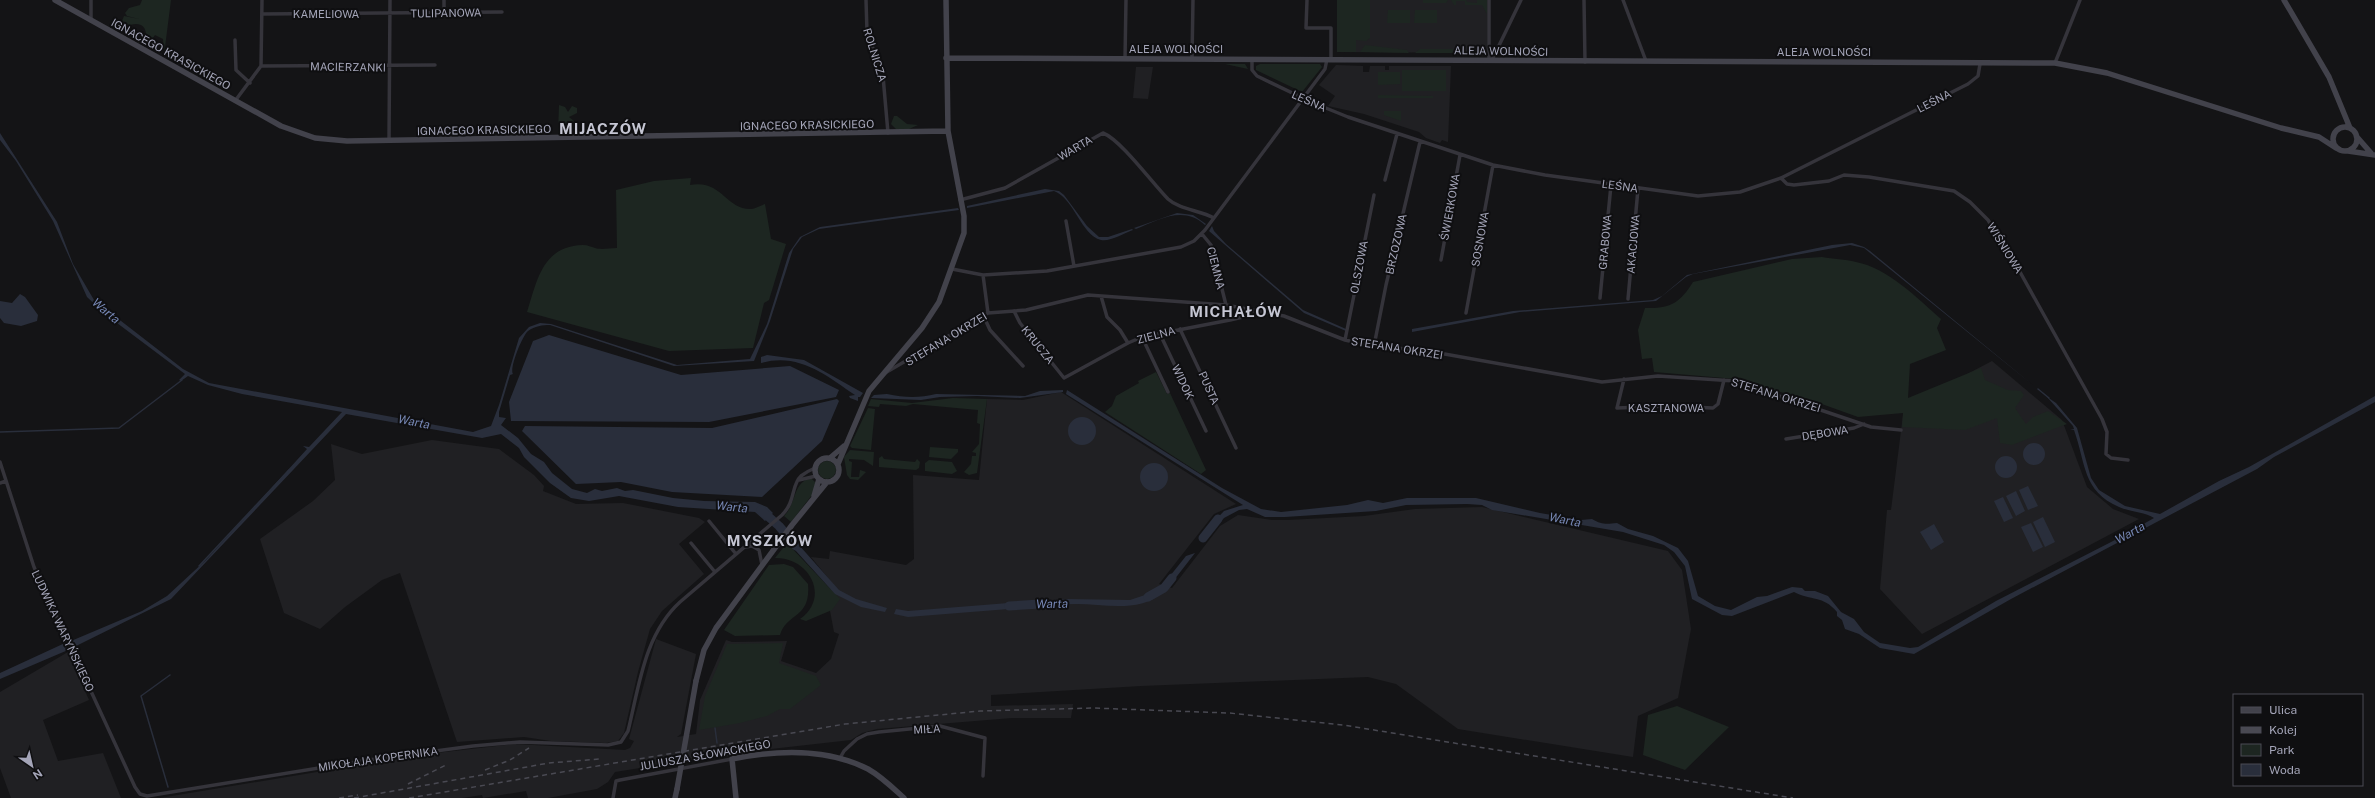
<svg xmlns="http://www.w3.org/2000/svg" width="2375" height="798" viewBox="0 0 2375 798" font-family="'Public Sans',sans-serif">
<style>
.built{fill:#202023}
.green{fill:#1d2621}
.water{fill:#292e3b}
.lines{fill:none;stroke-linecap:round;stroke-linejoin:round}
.stream{stroke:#292e3b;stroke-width:1.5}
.river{stroke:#292e3b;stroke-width:9}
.street{stroke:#35343b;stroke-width:3.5}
.secondary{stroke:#42424b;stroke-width:5.5}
.rail{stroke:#494952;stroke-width:1.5;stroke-dasharray:5 4;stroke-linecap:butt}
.secondary-bridge{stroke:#42424b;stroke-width:5.5}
.labels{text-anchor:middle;stroke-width:4;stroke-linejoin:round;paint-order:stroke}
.street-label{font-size:11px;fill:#a4a5b8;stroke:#0f0f11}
.water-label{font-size:12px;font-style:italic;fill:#7788b6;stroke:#0f0f11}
.district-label{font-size:15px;font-weight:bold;letter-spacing:1px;fill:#c5c6d3;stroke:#0f0f11}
</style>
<rect width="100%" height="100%" fill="#141416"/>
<path class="built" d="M1337,0H1487V53L1337,52Z
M1336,65L1363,66V72H1369L1370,66H1385V70H1389V66H1451L1448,142L1442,140L1440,143L1426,138L1419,132L1364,114L1328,106L1335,96L1319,85Z
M1136,67H1153L1148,99L1133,98Z
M1992,361L2062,420L2087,487L2113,509L2139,519L1922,634L1880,589L1887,510H1891L1904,407Z
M1061,392L1236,504L1214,514L1159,584L1172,588L1220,526L1238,515L1272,520H1288L1364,516L1415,509L1482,507L1668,551L1682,570L1691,629L1678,698L1638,716L1633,757L1458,729L1396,684L1368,677L1141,686L991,695V706L1073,704L1071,718H1012L877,729L862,733L851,740L771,749L717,758L715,756L615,772L608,782L597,789L548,798H528L526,791L483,798L482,795L462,798H160L419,755L515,744L625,750L630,748L634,741L629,739L656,639L696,654L681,734L677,737L696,734L700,700L726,640L732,642L787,641L781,661L816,673L831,659L839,634L834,632L828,600L832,583L811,557L829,559L830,551L906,565L914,559L913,475L979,480L987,399L1023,400Z
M432,440L499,449L534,475L544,486L543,491L576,504L623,503L699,518L705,522L679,544L704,574L662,611L650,629L638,672L624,733L618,741L606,743L551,741L524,737L457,742L400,573L382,580L345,607L320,629L284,613L260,539L313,501L335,480L331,444L362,454Z
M68,652L89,700L43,720L58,761L103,753L121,798H11L0,768V692Z"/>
<path class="green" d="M142,0H171L164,55L163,39L155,35L150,42L158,46L154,48L143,42L137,43L146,35C146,25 139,22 130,25L131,30L128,35L120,26L124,16L139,19L127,16L125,13L129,8L140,5Z
M1337,0H1370V38L1366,41L1356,40V52H1337Z
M1423,0H1448L1446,3H1423Z
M1451,0H1466L1467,2L1477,3V0H1487V14L1482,5H1465V1H1456V5H1454Z
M1388,10H1410V23H1387Z
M1415,10H1437V23H1414Z
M1365,45L1407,50L1409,53L1360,52Z
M1420,49H1453V53H1415Z
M1225,64H1245L1248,69Z
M1260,64H1320L1322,67L1302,92L1256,70V66Z
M1402,70H1446V91H1402Z
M1378,72H1400V84L1378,85Z
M1378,95L1433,96V98H1378Z
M559,105L565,107L568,112L572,106L577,108V113L569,117L574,121V133H558Z
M1401,111V121L1384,115V111Z
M894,116H897L907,124L918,125L909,129H896L891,124Z
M691,178L690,185C721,179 726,209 750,209C754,209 760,206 765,204L771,239L786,244L769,300L764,303L753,348L669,351L527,312C537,281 542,246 583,245C588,245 591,247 595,248C601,250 610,248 617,248L616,190L654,181Z
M1822,257C1833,259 1845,259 1856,262C1888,268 1917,298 1941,319L1937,328L1946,350L1910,364L1908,398L1981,368L1985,380L2008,390L2021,391L2024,395L2015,408L2026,424L2033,417L2048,411L2067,424L2012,445L2000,443L1997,418L1965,430L1902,427L1903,413L1858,417L1819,403L1736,379L1654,372L1652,358L1642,359L1638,330L1645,308C1670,309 1680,303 1693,282L1792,259Z
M1156,372L1167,394L1170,393L1206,470L1201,474L1105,412L1112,406L1116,396L1139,383L1138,381Z
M953,398L987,399L977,473L969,475L964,472L971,464L972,456H976V453L972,452L979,444L980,424L977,423L978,410L913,404L906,406L880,404L879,407L868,406L871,399L912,403Z
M868,408L875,409L871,450L852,448L850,446Z
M930,447L958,449V452L951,459L929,457Z
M850,450L874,452L873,466L864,460L849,459V461L852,462L851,477H859L860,470L866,472L858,480L850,479L847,475L844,457Z
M882,456L884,459L915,462L917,459L920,462L919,468L916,470L879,467V458Z
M929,460L952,462L957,471L952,474L925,471V463Z
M818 470a9 9 0 1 1 18 0a9 9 0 1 1-18 0Z
M811,478L816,483L812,495L791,522L784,516C797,503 792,483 811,478Z
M787,543L840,599L832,610L806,621L800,619C831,597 809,557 775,558Z
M784,564L793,567L808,584C811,619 787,612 780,635L735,636L724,630L769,565Z
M783,643L779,663L816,676L821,685L790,709H780L767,716L740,723L699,730L705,696L727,644Z
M1677,706L1729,727L1685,770L1643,755L1648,715Z"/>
<path class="water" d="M0,133L57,222L73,264L94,300L183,369L209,383L473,432L491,426L499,405L519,338L529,327L540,323L551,324L677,365L750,359L767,324L789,253L800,237L820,227L958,208L959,210L819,229L802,237L793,249L770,321L754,361L674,366L550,325C542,325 535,326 528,331C522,336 509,369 513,374L510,375L499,412V417L506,418L501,425L518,438L531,454L544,462L552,473L572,489L587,493L595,489L602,491L617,488L625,491L633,490L673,498L704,501L755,502L767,507L773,513L765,521L755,512L678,507L619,496L589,501L571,498L550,483L524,457L519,448L501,434L482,438L346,414L171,599L74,647L71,641L142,611L167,596L206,560L307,449L303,446L309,447L342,412L242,394L208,385L188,376L181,381L179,380L185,374L105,314L87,297L53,221L16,161L0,140Z
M1045,189L1059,191L1064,195L1087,226L1099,237H1108L1132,229L1133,230C1124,233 1110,242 1101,240C1081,235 1074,198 1054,191L967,208V206Z
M1177,213L1193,215L1206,224L1205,225C1183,205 1159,220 1136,229L1134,228Z
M1212,226L1214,231L1226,244L1303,310L1346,329V331L1304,313L1209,231Z
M1852,243L1864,247L1870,251L2039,390L1864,248L1850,245L1693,274L1686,277L1656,301L1520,312L1412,332V329L1513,311L1653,300L1662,296L1687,275L1832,245Z
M20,294L25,297L38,315L37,321L21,326L4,323L0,318V301L12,303Z
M549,335L681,375L790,366L839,390L836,397L709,422L511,421L509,402L533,341Z
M767,355L804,360L863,393L860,397H858V401L850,398L849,396L855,395C826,375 798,352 761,363V357Z
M1063,390V392L1020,398L977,396L940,397L921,400L871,398L874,395C878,395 882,394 887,394C905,398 920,398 936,394L1025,396L1040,391Z
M1067,390L1222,488L1261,509L1281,512L1347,505L1368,500L1383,503L1407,498H1476L1540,513L1581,520L1592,519C1602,525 1607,524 1617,523L1628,529L1653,536L1678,548L1688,561L1698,596L1715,606L1731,610L1757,597L1767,596L1792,587L1802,588L1805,591H1815L1828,596L1841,612L1854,619L1864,632L1880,643L1910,648L1918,647L1996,601L2115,540L2113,535L2117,539L2154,518C2146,512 2130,512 2119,507C2082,491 2086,463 2074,430H2070L2074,429L2073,426L2047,397L2040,392L2056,403L2077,428L2091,478L2099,490L2125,506L2160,514L2219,481L2249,467L2375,396V402L2274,457L2257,469L2011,599L1914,654L1880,648L1859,634L1845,629L1842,620L1837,616V612C1823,595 1811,601 1794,592L1732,616L1722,615L1692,599L1685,566L1674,552L1664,545L1623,532L1492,510L1482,505L1467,504L1406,505L1376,511L1285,517H1265L1247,509L1239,510L1224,518L1214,529L1208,528L1224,511L1243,505L1066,394Z
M837,399L839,401L822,441L762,497L672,492L621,482L576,484L522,431L525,426L712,428Z
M1068 431a14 14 0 1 1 28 0a14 14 0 1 1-28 0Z
M2023 454a11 11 0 1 1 22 0a11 11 0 1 1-22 0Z
M1995 467a11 11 0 1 1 22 0a11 11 0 1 1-22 0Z
M1140 477a14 14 0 1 1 28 0a14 14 0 1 1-28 0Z
M2028,486L2038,506L2028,510L2019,490Z
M2016,491L2025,511L2016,516L2006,496Z
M2003,497L2013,518L2004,522L1994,501Z
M2043,517L2055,542L2045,547L2033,522Z
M2031,523L2043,547L2033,552L2021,527Z
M1934,524L1944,542L1931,550L1920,532Z
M790,535L839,590L856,599L887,608L885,612L861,607L835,594L786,540Z
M1195,553L1167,589L1162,586L1186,556Z
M1157,591L1162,593C1139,613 1104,604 1077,604C1061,604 1045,606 1028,607V602L1067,599L1130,600Z
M1021,602V608L908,617L894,614L896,609L908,611Z
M65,643L68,650L0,679V673Z"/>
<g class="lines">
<path class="stream" d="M2038,389L2049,398
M0,432L119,428L182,380
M199,566L289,470
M715,728L717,743
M168,787L141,696L170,675"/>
<path class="river" d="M761,510L779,526L796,546
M1203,538L1218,519
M1148,597L1164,588L1172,578
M1009,606L1040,604"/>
<path class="street" d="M866,0L867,32L883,76L888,133
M1307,0L1306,28H1331V59
M1584,0L1585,62
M1623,0L1646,61
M444,12V0
M262,14L502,12
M91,21V0
M235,40L236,70L250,83
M1125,59L1126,0
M1192,59L1193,0
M1252,59V70L1257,76L1311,102L1348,117L1493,165L1545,175L1698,196L1740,192L1781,178L1968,84L1978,76L1980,64
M1489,60V0
M1492,60L1521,0
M2055,63L2080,0
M261,66L435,65
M235,101L261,66L262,0
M389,141L390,0
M1781,178L1787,184L1794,185L1829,181L1844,175L1869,177L1954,191L1970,202L1988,220L2015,263L2102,419L2107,432L2106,454L2111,458L2128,460
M1385,180L1397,134
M960,200L1005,188L1103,133C1121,140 1153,184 1168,199C1180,210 1200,210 1214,218
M1066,221L1074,266
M1202,234L1211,245L1226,305
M1441,260L1460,155
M952,269L983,275L1047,271L1181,247L1194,241L1205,230L1325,69L1327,59
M983,275L988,313
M1101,296L1107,317L1120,330L1128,343
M1600,298L1611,185
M1628,299L1638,189
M1014,311L1020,323L1064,378L1128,343L1142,337L1230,320L1243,317L1254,310
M1466,313L1493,165
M984,317L990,330L1023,366
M1180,329L1236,448
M1160,334L1206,431
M1142,337L1168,392
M1345,340L1374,195
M1374,346L1386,285L1420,142
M885,373L988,313L1026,310L1088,295L1226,305L1284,316L1345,340L1363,344L1439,353L1602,382L1658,376L1735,381L1871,427L1901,430
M1624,379L1617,408L1666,406L1713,408L1718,404L1724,380
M1786,439L1854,428L1864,424
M0,462L34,567L44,589L135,787L140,794L147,796L368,760L473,746L520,742L608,745L621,742L628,731C639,687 644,635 680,602L782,515C796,501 791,485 801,476C805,473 810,470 815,468
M799,480L816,476
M0,483L6,481
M709,521L736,554
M691,543L715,572
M745,547L752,546L759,550L762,565
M840,758L844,751L857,739L867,734L879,732L940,726L985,738L983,776
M613,798L616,781L620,780L732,759"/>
<path class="secondary" d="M55,0L281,126L315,138L347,141L948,131
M2284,0L2329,77L2350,128
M946,58L2055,63L2107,73L2281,128L2319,137L2336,148
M2333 139a12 12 0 1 1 24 0a12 12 0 1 1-24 0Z
M2357,137L2371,153
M2348,151L2375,155
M815 470a12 12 0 1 1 24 0a12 12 0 1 1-24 0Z
M830,458L844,446
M838,464L869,391L922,328L939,302L964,233V216L948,131L946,0
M814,496L819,479
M696,681L704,650L716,628L792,525L827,482
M675,798L677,789
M736,798L732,759C776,750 827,748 868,769C882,777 893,788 904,798"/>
<path class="rail" d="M485,770L510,760L529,748
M408,784L448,764
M339,798L358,795
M354,798L549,763L599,759
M409,798L845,724L980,711L1093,708L1229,713L1343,725L1793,798"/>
<path class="secondary-bridge" d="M677,789L696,681"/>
</g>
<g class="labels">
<g class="street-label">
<text transform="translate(446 13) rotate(-1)" y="4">TULIPANOWA</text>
<text x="326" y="18">KAMELIOWA</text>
<text x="1176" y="53">ALEJA WOLNOŚCI</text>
<text transform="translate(1501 51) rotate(1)" y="4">ALEJA WOLNOŚCI</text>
<text x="1824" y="56">ALEJA WOLNOŚCI</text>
<text transform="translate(171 54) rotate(29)" y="4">IGNACEGO KRASICKIEGO</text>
<text transform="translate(875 55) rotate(73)" y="4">ROLNICZA</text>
<text transform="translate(348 67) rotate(1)" y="4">MACIERZANKI</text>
<text transform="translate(1309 101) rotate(24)" y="4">LEŚNA</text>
<text transform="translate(1934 101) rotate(-27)" y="4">LEŚNA</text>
<text transform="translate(807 125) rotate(-1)" y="4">IGNACEGO KRASICKIEGO</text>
<text transform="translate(484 130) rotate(-1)" y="4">IGNACEGO KRASICKIEGO</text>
<text transform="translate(1075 148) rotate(-30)" y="4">WARTA</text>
<text transform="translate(1620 186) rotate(8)" y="4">LEŚNA</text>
<text transform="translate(1450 207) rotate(-80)" y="4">ŚWIERKOWA</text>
<text transform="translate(1480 239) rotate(-80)" y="4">SOSNOWA</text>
<text transform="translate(1605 242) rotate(-85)" y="4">GRABOWA</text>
<text transform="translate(1396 244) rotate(-77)" y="4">BRZOZOWA</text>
<text transform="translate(1633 244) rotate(-85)" y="4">AKACJOWA</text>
<text transform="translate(2005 248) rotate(58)" y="4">WIŚNIOWA</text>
<text transform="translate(1359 267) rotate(-79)" y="4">OLSZOWA</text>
<text transform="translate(1216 268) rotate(76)" y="4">CIEMNA</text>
<text transform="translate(1156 335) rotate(-15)" y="4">ZIELNA</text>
<text transform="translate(946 339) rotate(-31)" y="4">STEFANA OKRZEI</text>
<text transform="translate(1038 345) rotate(51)" y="4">KRUCZA</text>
<text transform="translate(1397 348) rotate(9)" y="4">STEFANA OKRZEI</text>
<text transform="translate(1183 382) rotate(65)" y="4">WIDOK</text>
<text transform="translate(1209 388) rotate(66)" y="4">PUSTA</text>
<text transform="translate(1776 395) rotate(17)" y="4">STEFANA OKRZEI</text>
<text x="1666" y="412">KASZTANOWA</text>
<text transform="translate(1825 433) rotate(-9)" y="4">DĘBOWA</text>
<text transform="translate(63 631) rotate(65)" y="4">LUDWIKA WARYŃSKIEGO</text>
<text transform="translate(927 729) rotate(-3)" y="4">MIŁA</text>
<text transform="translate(705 755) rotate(-10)" y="4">JULIUSZA SŁOWACKIEGO</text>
<text transform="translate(378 759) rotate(-8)" y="4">MIKOŁAJA KOPERNIKA</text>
</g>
<g class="water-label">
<text transform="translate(106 311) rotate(40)" y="4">Warta</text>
<text transform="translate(414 422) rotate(11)" y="4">Warta</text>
<text transform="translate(732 507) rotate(6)" y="4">Warta</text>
<text transform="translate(1565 520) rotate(11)" y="4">Warta</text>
<text transform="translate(2130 533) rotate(-29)" y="4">Warta</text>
<text transform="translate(1052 604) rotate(-1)" y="4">Warta</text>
</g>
<g class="district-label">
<text x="603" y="134">MIJACZÓW</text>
<text x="1236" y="317">MICHAŁÓW</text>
<text x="770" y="546">MYSZKÓW</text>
</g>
</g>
<rect x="2233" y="694" width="130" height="92" fill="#0f0f11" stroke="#4b4b54"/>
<rect x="2241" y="707" width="20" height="6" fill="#42424b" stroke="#4b4b54"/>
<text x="2269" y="714" font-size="12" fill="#a4a5b8">Ulica</text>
<rect x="2241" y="727" width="20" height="6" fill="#494952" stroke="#4b4b54"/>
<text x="2269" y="734" font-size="12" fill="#a4a5b8">Kolej</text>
<rect x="2241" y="744" width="20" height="12" fill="#1d2621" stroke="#4b4b54"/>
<text x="2269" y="754" font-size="12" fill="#a4a5b8">Park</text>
<rect x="2241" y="764" width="20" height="12" fill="#292e3b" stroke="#4b4b54"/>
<text x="2269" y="774" font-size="12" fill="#a4a5b8">Woda</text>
<g transform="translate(32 766) rotate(146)" stroke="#0f0f11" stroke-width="3" paint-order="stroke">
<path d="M0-3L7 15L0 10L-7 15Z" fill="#a4a5b8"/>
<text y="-6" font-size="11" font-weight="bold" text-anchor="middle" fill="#a4a5b8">N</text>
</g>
</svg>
